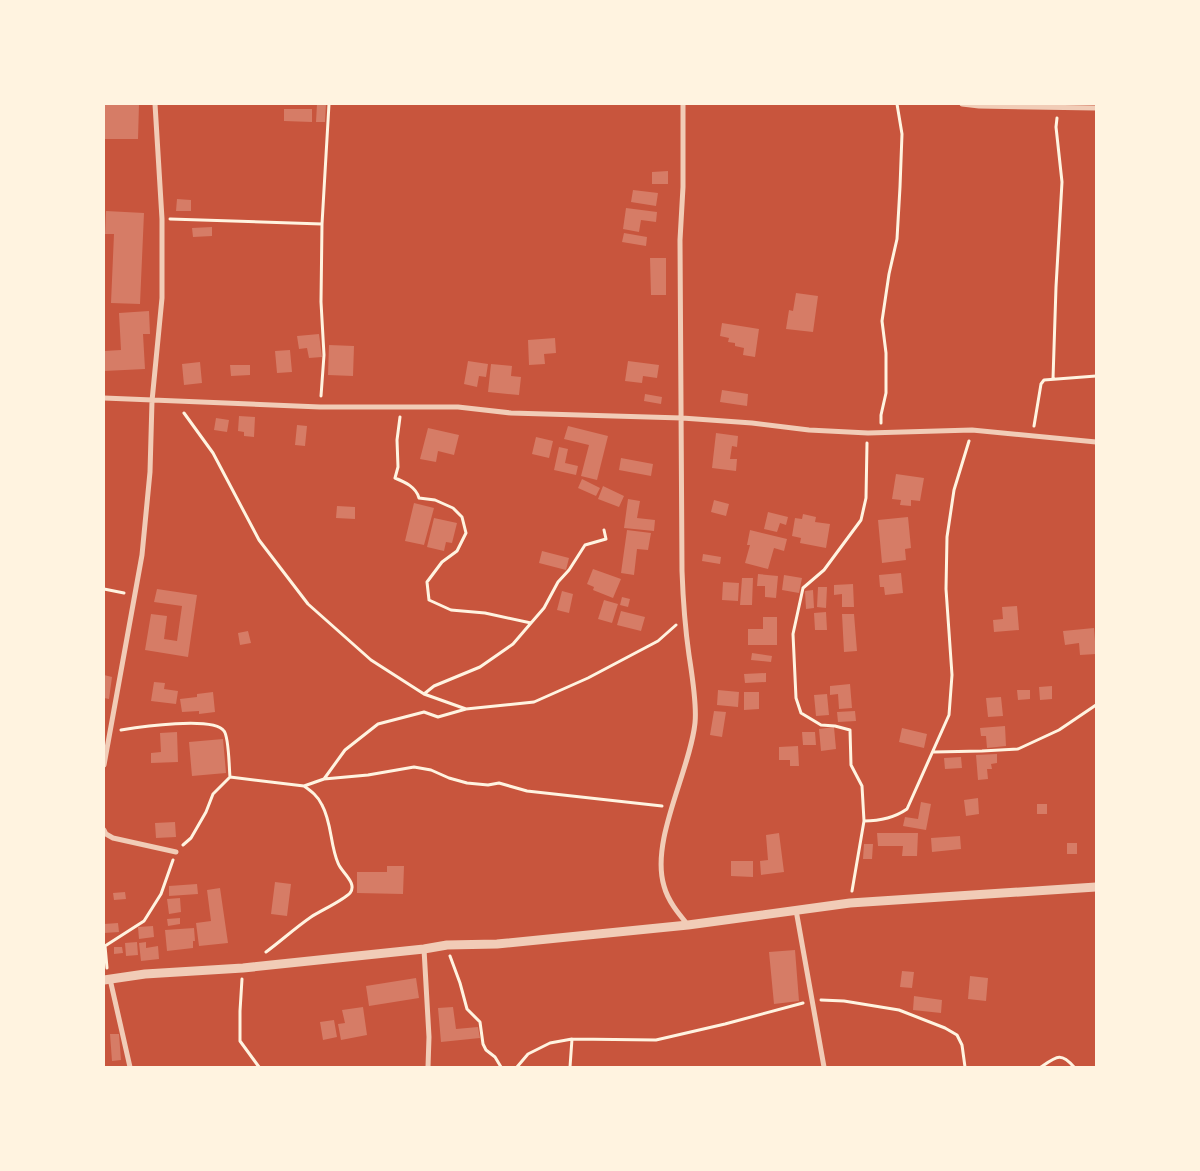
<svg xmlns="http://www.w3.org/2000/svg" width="1200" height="1171" viewBox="0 0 1200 1171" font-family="'Noto Sans',sans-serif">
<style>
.building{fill:#d67c66}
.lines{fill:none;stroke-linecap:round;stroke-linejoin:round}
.path{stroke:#fff3e0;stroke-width:3}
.minor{stroke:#f1ccb7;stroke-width:5}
.tertiary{stroke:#f1ccb7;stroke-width:9}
</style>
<rect width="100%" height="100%" fill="#c8553d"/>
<path class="building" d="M104,104H139L138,139H104Z
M317,104H326L325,122H316Z
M284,109H312V122L284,121Z
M668,171V184H652V172Z
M633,190L658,193L656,206L631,202Z
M177,199L191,200V211H176Z
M626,208L657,212L656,222L641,220L639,232L623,229Z
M106,211L144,213L140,304L111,303L114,234H105Z
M212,227V236L193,237L192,228Z
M624,233L647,237L646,246L622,242Z
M650,258H666V295H651Z
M796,293L818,296L813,332L786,329L789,310L793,311Z
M149,311L150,334H143L145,369L104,371V351L121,350L119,313Z
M722,323L759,329L755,357L743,355L744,348L735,346V343L728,342L729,338L720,336Z
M319,334L322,357L309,358L307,348L299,349L297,336Z
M555,338L556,353L544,354L545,364L529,365L528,340Z
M329,345L354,346L353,376L328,375Z
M290,350L292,372L277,373L275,351Z
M468,361L488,364L486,377L479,376L477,387L464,384Z
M628,361L659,365L657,378L643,376L642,383L625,381Z
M200,362L202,383L184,385L182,364Z
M491,364L512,366L511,376L521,377L519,395L488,392Z
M230,365H250V375L231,376Z
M722,390L748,394L747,406L720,402Z
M645,394L662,397L661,404L644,401Z
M239,416L255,417L254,437L244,436V432L238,431Z
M216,418L229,420L227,432L214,430Z
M297,425L307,426L305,446L295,445Z
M568,426L608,436L597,480L581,476L589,445L564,439Z
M428,428L459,435L454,455L438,451L436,462L420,459Z
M716,433L738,436L737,447L732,446L730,459H737L736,471L712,468Z
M536,437L553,441L549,458L532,454Z
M559,447L568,449L565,463L578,466L576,475L554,470Z
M621,458L653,464L651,476L619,470Z
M896,474L924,478L920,501L911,500V506L900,505L901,500L892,499Z
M582,479L600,488L596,496L578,488Z
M603,486L624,496L619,507L598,499Z
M628,499L640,501L637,518L655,520L654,531L624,528Z
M714,500L729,504L726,516L711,512Z
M414,503L434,508L424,545L405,541Z
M337,506L355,507V519L336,518Z
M768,512L788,517L786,525L780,523L777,532L764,529Z
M803,514L816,517L815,522L830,524L826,548L800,543L801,538L792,536L795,518L802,519Z
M908,517L911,548L905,549L906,560L882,563L878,520Z
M434,518L457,523L452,543L446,542L444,551L427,547Z
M627,530L651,533L648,550L637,549L634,575L621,573Z
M750,530L787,539L784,551L774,548L768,569L745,563L750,545H747Z
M542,551L569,558L566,570L539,563Z
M703,554L721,557L720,564L702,561Z
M593,569L621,579L613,598L593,590L594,587L587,584Z
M901,573L903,593L885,595L884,587H880L879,575Z
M758,574L778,576L776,598L765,597V586H757Z
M784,575L802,578L799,593L782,590Z
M742,578H753L752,605H740Z
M723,582L739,583L738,601L722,600Z
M853,584L854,607H842V594L834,595V585Z
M818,587H827L826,608L817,607Z
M157,589L197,595L188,657L145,650L151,614L167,616L164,639L177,641L182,606L154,602Z
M813,590L814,608L806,609L805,591Z
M562,591L573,594L569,613L557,610Z
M622,597L630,599L628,607L620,605Z
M604,600L618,604L612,623L598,619Z
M1017,606L1019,630L994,632L993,620L1003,619L1002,607Z
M621,611L645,617L641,631L617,625Z
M826,612L827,630H815L814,613Z
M842,614H854L857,651L844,652Z
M763,617H777V645H748V629H763Z
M1094,628L1096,654L1080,655L1079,643L1065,645L1063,631Z
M248,631L251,643L240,645L238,633Z
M752,653L772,656L771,662L751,660Z
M766,673V682L745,683L744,674Z
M104,675L112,677L109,699L104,698Z
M154,682L165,683L164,689L178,691L176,704L151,701Z
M850,684L852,708L839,709L838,694L830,695V686Z
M1052,686V699L1040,700L1039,687Z
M718,690L739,692L738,707L717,705Z
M1017,690H1030V699L1018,700Z
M213,692L215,712L199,714V711L182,712L180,699L197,697V694Z
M744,692H759V709L744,710Z
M827,694L829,715L816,716L814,695Z
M1001,697L1003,716L988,717L986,698Z
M714,711L726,712L722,737L710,735Z
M855,711L856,721L838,722L837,712Z
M1005,726L1006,746L987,748L986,736H981L980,728Z
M834,727L836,749L821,751L819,729Z
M902,728L927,734L924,748L899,742Z
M177,732L178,762L151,763V753L161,752L160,733Z
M802,732H815L816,745H803Z
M223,739L226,773L192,776L189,742Z
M798,746L799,766H790V760H779V747Z
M997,754V763L991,764L992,769H987L988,779L978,780L976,755Z
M961,757L962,768L945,769L944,758Z
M978,798L979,814L966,816L964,800Z
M921,802L931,804L926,830L903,826L905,817L918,819Z
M1037,804H1047V814H1037Z
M175,822L176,837L156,838L155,823Z
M779,833L784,872L761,875L760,861L768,860L766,835Z
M877,833H918L917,856H902L903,846H878Z
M960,836L961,849L932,852L931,838Z
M1067,843H1077V854H1067Z
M864,844H873L872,859H863Z
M731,861H753V877L731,876Z
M387,866H404L403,894L357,893V872H387Z
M275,882L291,884L287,916L271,914Z
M197,884L198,894L169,896V886Z
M220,888L228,943L199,946L196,923L211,921L207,890Z
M125,892L126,899L114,900L113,893Z
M180,898L181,912L169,914L167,899Z
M180,918V924L168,926L167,919Z
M118,923L119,932L104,933V924Z
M153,926L154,937L139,939L138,927Z
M194,928L195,941H193V948L167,951L165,930Z
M137,942L138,955L126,956L125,943Z
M146,942V948L158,946L159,959L141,961L139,943Z
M114,947H122L123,953L114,954Z
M795,950L799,1001L774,1004L769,952Z
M902,971L914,972L912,988L900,987Z
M970,976L988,978L986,1001L968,999Z
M416,978L419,998L369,1006L366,986Z
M914,996L942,1000L941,1013L913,1010Z
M363,1007L367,1035L341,1040L338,1024L345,1023L342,1010Z
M453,1007L456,1029L478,1027L480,1038L441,1042L438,1008Z
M334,1020L337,1037L323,1040L320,1022Z
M110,1034H119L121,1060L112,1061Z"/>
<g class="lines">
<path class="path" d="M170,219L322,224
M1053,379L1056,287L1062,182L1056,127L1057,118
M321,396L324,355L321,302L322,224L329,104
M184,413L213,453L259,540L308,604L371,660L424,694L466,709L534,702L588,678L658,641L676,625
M400,417L397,440L398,467L395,478C405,482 416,487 419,498L435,500L453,508L462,517L466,533L457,551L442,562L427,582L429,600L451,610L485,613L531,623L544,608L558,582L569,570L585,545L606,539L604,530
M881,423V415L886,393V353L882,321L889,274L897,239L900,187L902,134L897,104
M1034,426L1041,384L1044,380L1096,376
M104,589L124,593
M424,694L434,686L480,667L513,644L531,623
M121,730C139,727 214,716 224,731C229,737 229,767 230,777L213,794L206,812L191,838L183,845
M934,752L982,751L1018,749L1059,730L1096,705
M230,777L304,786C311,791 318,796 322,805C332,823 330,845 338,863C341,872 358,883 350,893C344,900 320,911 311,917C295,928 281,941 266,952
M324,779L345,750L378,724L424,712L438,717L466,709
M304,786L324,779L368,775L414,767L431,770L449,778L467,783L488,785L499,783L527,791L662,806
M864,821C881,821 894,818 907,809L949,715L952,675L946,589L947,537L954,490L969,441
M852,891L864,821L862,786L851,765L850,730L835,726L821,725L801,713L796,698L793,634L803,588L824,570L861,520L866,498L867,443
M450,956L460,983L467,1009L480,1022L483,1044L486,1050L495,1057L501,1067
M107,968L105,946L144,921L161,894L173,860
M242,979L240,1011V1041L259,1067
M821,1000L844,1001L899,1010L945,1028L957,1035L962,1045L965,1067
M517,1067L528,1054L550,1043L572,1039L656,1040L725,1024L803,1003
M570,1067L572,1039
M1041,1067C1057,1056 1061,1052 1074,1067"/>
<path class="minor" d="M683,104V187L680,240L682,571C683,599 685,627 689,655C692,675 697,704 695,723C690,771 650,840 664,886C668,901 678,913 688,925
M962,104L979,106L1096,108
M104,398L320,407H458L511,413L682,418L752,423L809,430L868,433L972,430L1096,442
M104,765L142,555L150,472L152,401L162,298V219L155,104
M104,830L106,834L113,838L176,852
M796,910L824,1067
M424,949L429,1037L428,1067
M110,979L130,1067"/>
<path class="tertiary" d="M104,980L145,974L243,968L424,949L447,945L497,944L688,925L850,903L1096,887"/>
</g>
<rect width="1200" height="1171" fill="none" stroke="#fff3e0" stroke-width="210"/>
</svg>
